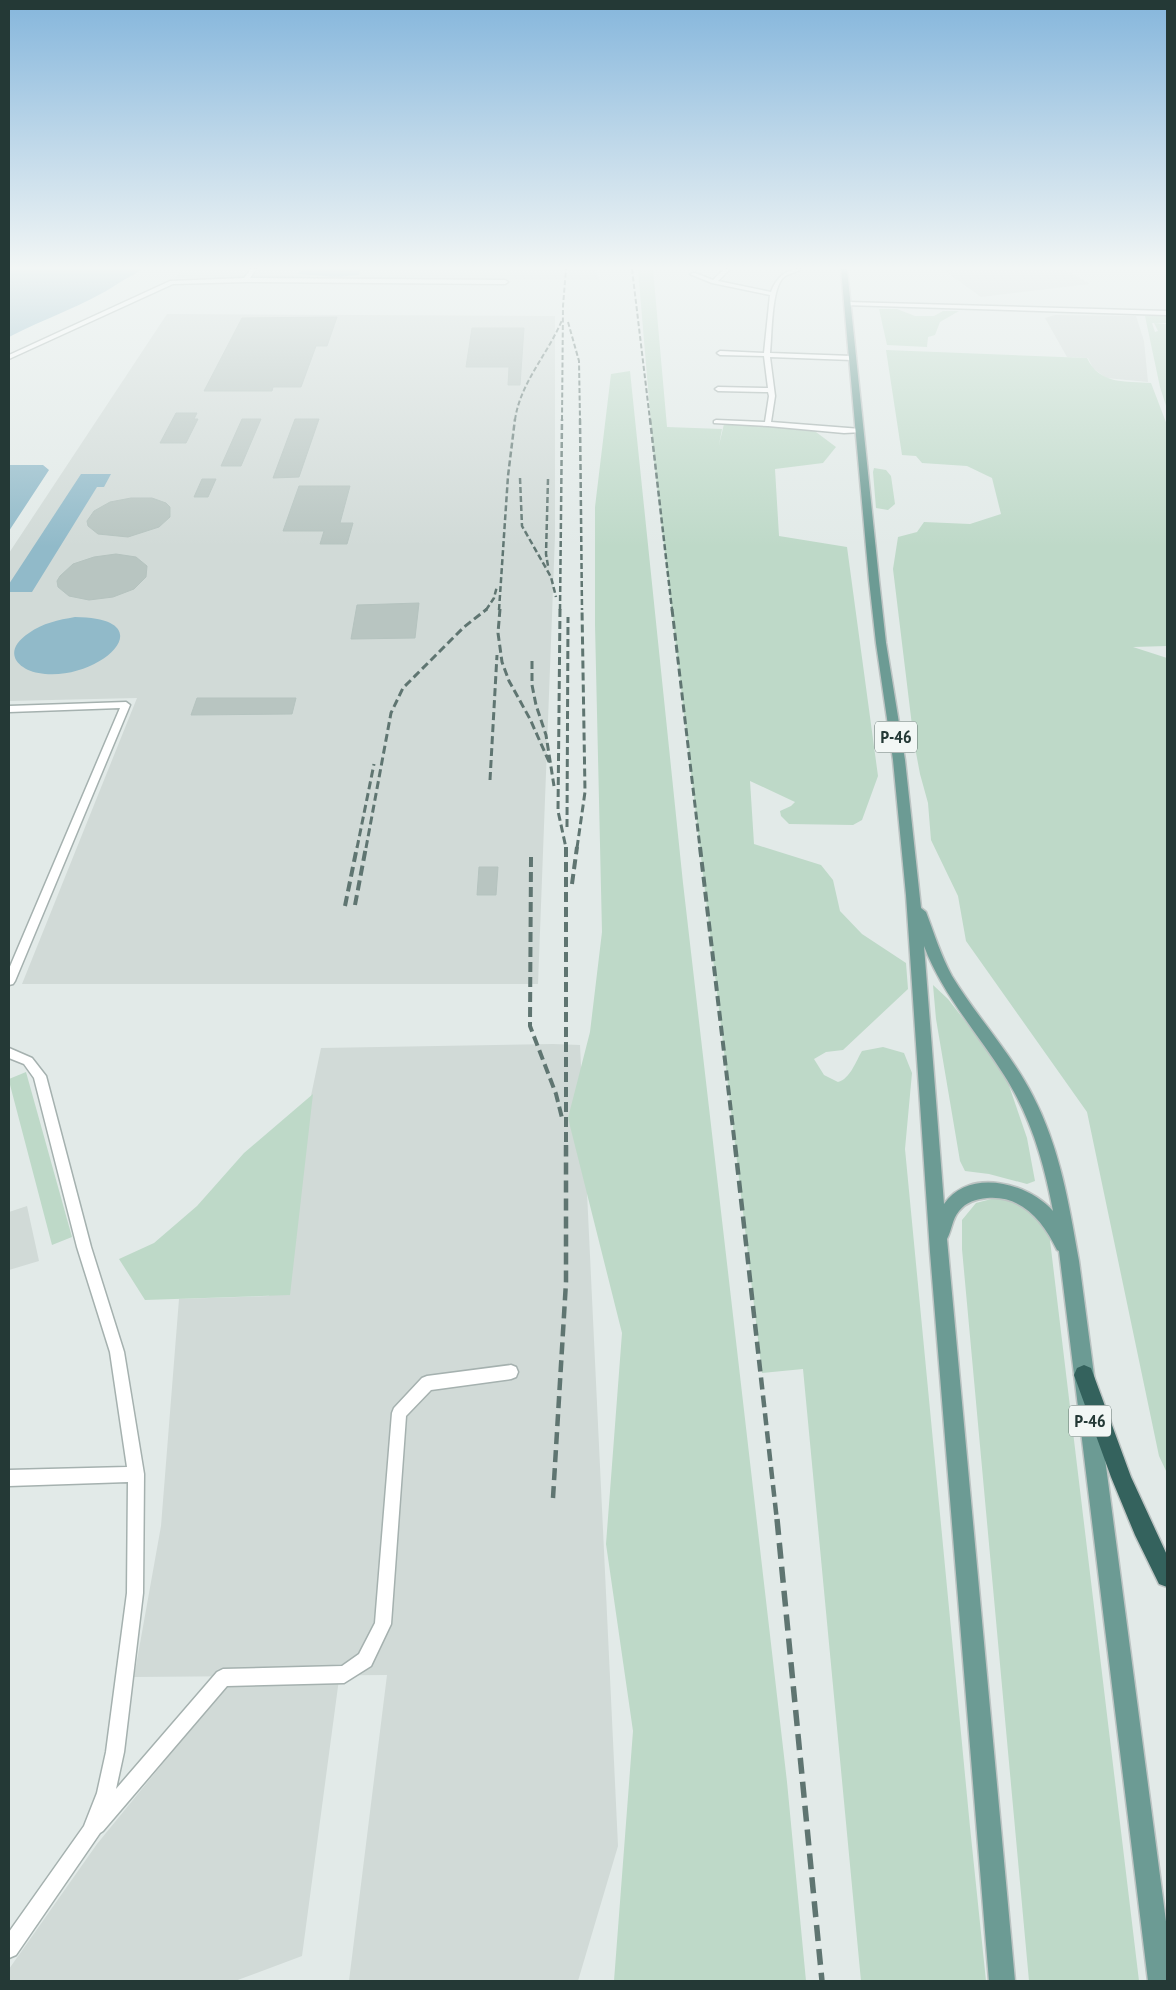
<svg xmlns="http://www.w3.org/2000/svg" width="1176" height="1990" viewBox="0 0 1176 1990" font-family="'PT Sans Narrow',sans-serif">
<style>
.built{fill:#d1dad7}
.green{fill:#bed9c8}
.water{fill:#91bac9}
.building{fill:#b8c5c1;stroke:#b5c3bf}
.lines{fill:none;stroke-linecap:round;stroke-linejoin:round}
.street-casing{stroke:#a5b1af;stroke-width:3}
.primary-casing{stroke:#bdc4c3;stroke-width:3}
.highway-casing{stroke:#bdc4c3;stroke-width:3}
.street{fill:#fff;fill-rule:evenodd}
.primary{fill:#6c9b94;fill-rule:evenodd}
.highway{fill:#34625d;fill-rule:evenodd}
.rail-far5{stroke:#5f7571;stroke-width:2;stroke-dasharray:5 2.5;stroke-linecap:butt}
.rail-far4{stroke:#5f7571;stroke-width:2.5;stroke-dasharray:6 3;stroke-linecap:butt}
.rail-far3{stroke:#5f7571;stroke-width:3;stroke-dasharray:8 4;stroke-linecap:butt}
.rail-far2{stroke:#5f7571;stroke-width:4;stroke-dasharray:10 5;stroke-linecap:butt}
.rail-far1{stroke:#5f7571;stroke-width:4.5;stroke-dasharray:12 6;stroke-linecap:butt}
.rail{stroke:#5f7571;stroke-width:5.5;stroke-dasharray:16 8;stroke-linecap:butt}
.labels{text-anchor:middle;stroke-width:4;stroke-linejoin:round;paint-order:stroke}
.shield{fill:#f2f7f5;stroke:#62726f;stroke-width:1}
.shield-label{font-size:18px;font-weight:bold;fill:#243936}
</style>
<rect width="100%" height="100%" fill="#e2eae8"/>
<path class="built" d="M182,269H596L599,280L175,278Z
M942,269H1064L1090,284L981,297Z
M167,314L555,316V536L538,984H22L137,698L9,701V553Z
M1055,315L1136,316L1144,341L1148,382L1106,378L1093,368L1088,358L1067,357L1045,318Z
M553,1044L580,1045L618,1846L578,1981H349L387,1675L134,1677L161,1526L179,1299L269,1296L321,1048Z
M27,1206L39,1261L9,1270V1212Z
M339,1679L302,1956L235,1981H9V1969L97,1844L229,1682Z"/>
<path class="green" d="M638,269H653L667,427L722,429L719,445L724,424L812,429L836,447L823,463L775,469L779,536L847,547L878,776L862,820L853,825L789,824L781,816L780,811L791,806L795,802L750,781L754,844L821,865L833,880L840,911L862,934L906,963L908,989L843,1050L826,1052L814,1059L824,1075L838,1082C850,1079 856,1061 862,1051L883,1047L904,1053L912,1073L905,1149L970,1827L986,1981H861L803,1369L762,1373L654,460Z
M879,309H897L915,316H934L943,311H959L940,322L935,335L928,337L927,347L887,345Z
M1145,316H1167V323H1152L1155,332L1158,331L1154,323L1167,324V409L1160,387Z
M886,350L1087,358C1100,385 1125,381 1151,383L1167,425V646L1133,647L1167,658V1473L1159,1456L1087,1112L966,941L958,896L931,840L928,803L920,774L914,742L893,569L898,537L917,532L924,522L970,524L1001,514L992,478L967,466L922,463L916,456L902,455Z
M630,371L683,883L787,1782L806,1981H614L633,1731L606,1544L622,1333L568,1118L590,1032L602,932L595,625V507L611,374Z
M874,468L886,470L891,476L895,504L888,510L876,508L873,472Z
M933,985L948,999L1004,1071L1027,1138L1035,1181L1027,1184L989,1174L965,1171L960,1161L936,1019Z
M26,1072L72,1237L52,1245L9,1081V1079Z
M313,1094L290,1295L145,1300L119,1259L154,1243L197,1206L244,1153Z
M999,1197L1030,1207L1049,1232L1139,1981H1029L962,1249V1220L976,1203Z"/>
<path class="water" d="M9,269H142C135,275 126,278 119,283C84,306 45,318 9,337Z
M302,269H363L360,270L359,275L336,277L298,274Z
M9,465H43L49,470L9,531Z
M81,474H111L104,487H97L32,592H9V584Z
M75,617C164,618 104,679 45,674C18,672 0,652 29,633C43,623 58,620 75,617Z"/>
<path class="building" d="M337,317L327,346H316L301,387H273L272,391H204L242,318Z
M472,328H524L520,385H508L509,367H466Z
M176,413H197L194,419H198L186,443H160Z
M242,419H261L241,466H221Z
M295,419H319L299,477L273,478Z
M202,479H216L208,497H194Z
M299,486H350L340,523H353L347,544H320L324,531H283Z
M131,498H152L166,503L170,507V517L159,527L128,537L98,534L88,526L87,521L94,511L110,502Z
M116,554L136,557L147,566L146,577L134,589L113,597L89,600L69,596L58,587L57,581L60,576L73,564L94,557Z
M419,603L415,638L351,639L357,605Z
M197,698H296L292,714L191,715Z
M479,867H498L496,895H477Z"/>
<g class="lines">
<g class="street-casing">
<path id="street" d="M251,269H256L250,278L505,280L508,282L505,284L246,282L173,284L9,359V355L170,281L244,278Z
M724,269L729,270L718,281L771,292C776,278 786,268 802,269C797,272 789,273 784,277C771,287 772,337 770,353L852,356L855,358L852,360L770,357L775,396L771,422L861,429L863,430V432L844,433L768,426L714,423V421L716,420L765,422L769,396L768,392L718,391L715,389L718,387L768,388L764,356L720,355L717,353L720,351L764,353L770,295L712,283L690,274L695,273L713,280Z
M847,302L1167,311V315L845,305Z
M126,702L130,705L15,981L13,984L9,985V969L120,708L9,712V706Z
M9,1048L32,1058L46,1076L91,1247L124,1352L144,1474L143,1593L124,1752L116,1789L217,1672L223,1669L342,1666L359,1654L375,1623L392,1413L394,1408L422,1378L427,1376L511,1365L516,1367L518,1372L516,1377L511,1379L431,1390L406,1416L391,1624L371,1666L344,1683L227,1686L103,1831L100,1833L16,1955L9,1958V1932L84,1826L97,1793L106,1752L127,1593L128,1482L9,1486V1470L127,1467L110,1352L77,1247L34,1078L24,1064L9,1058Z"/>
</g>
<g class="primary-casing">
<path id="primary" d="M841,269H847L879,580L886,643L905,760L921,908L926,912C934,933 941,956 952,976C977,1017 1011,1053 1033,1096C1060,1148 1069,1204 1079,1261L1167,1929V1981H1148L1059,1251L1057,1250C1043,1221 1022,1195 987,1198C976,1199 966,1202 959,1211C952,1219 952,1230 947,1239L1015,1981H989L930,1252L906,895L893,760L876,643L869,580ZM924,946C942,994 977,1032 1004,1075C1031,1117 1044,1163 1053,1211C1029,1183 969,1167 944,1204Z"/>
</g>
<g class="highway-casing">
<path id="highway" d="M1084,1365L1091,1368L1131,1477L1167,1555V1587L1159,1584L1135,1535L1111,1477L1074,1375L1077,1368Z"/>
</g>
<use href="#street" class="street"/>
<use href="#primary" class="primary"/>
<use href="#highway" class="highway"/>
<path class="rail-far5" d="M632,269L650,420
M568,322L579,361L580,420
M515,420C520,383 548,354 562,320
M562,420L563,306L566,269"/>
<path class="rail-far4" d="M580,419L582,610
M650,419L672,610
M520,478L522,526L551,577L556,597
M548,479L546,554L548,566
M486,610L494,598L497,586
M499,610L508,476L515,419
M560,610L562,419"/>
<path class="rail-far3" d="M500,609L498,633L502,662L509,681L530,719L550,764
M560,609L558,811L566,848
M672,609L700,848
M532,661V685L536,705L546,735L554,786
M490,780L497,655
M567,827L568,617
M357,848L374,764
M366,848L391,713L403,688L464,627L487,609
M577,848L585,792L582,609"/>
<path class="rail-far2" d="M566,847V1146
M700,847L735,1146
M531,857L530,1026L556,1094L562,1118
M572,884L577,847
M355,905L366,847
M345,906L357,847"/>
<path class="rail-far1" d="M735,1145L777,1521
M553,1498L566,1282V1145"/>
<path class="rail" d="M777,1519L822,1981"/>
</g>
<linearGradient id="sky" x2="0" y2="1"><stop stop-color="#85b6dc"/><stop offset="0.49" stop-color="#f2f6f5"/><stop offset="1" stop-color="#f2f6f5" stop-opacity="0"/></linearGradient>
<rect width="1176" height="547" fill="url(#sky)"/>
<g class="labels">
<g class="shield">
<rect x="875" y="721.5" width="42" height="31" rx="4"/>
<rect x="1069" y="1405.5" width="42" height="31" rx="4"/>
</g>
<g class="shield-label">
<text x="896" y="743">Р-46</text>
<text x="1090" y="1427">Р-46</text>
</g>
</g>
<rect width="1176" height="1990" fill="none" stroke="#243936" stroke-width="20"/>
</svg>
